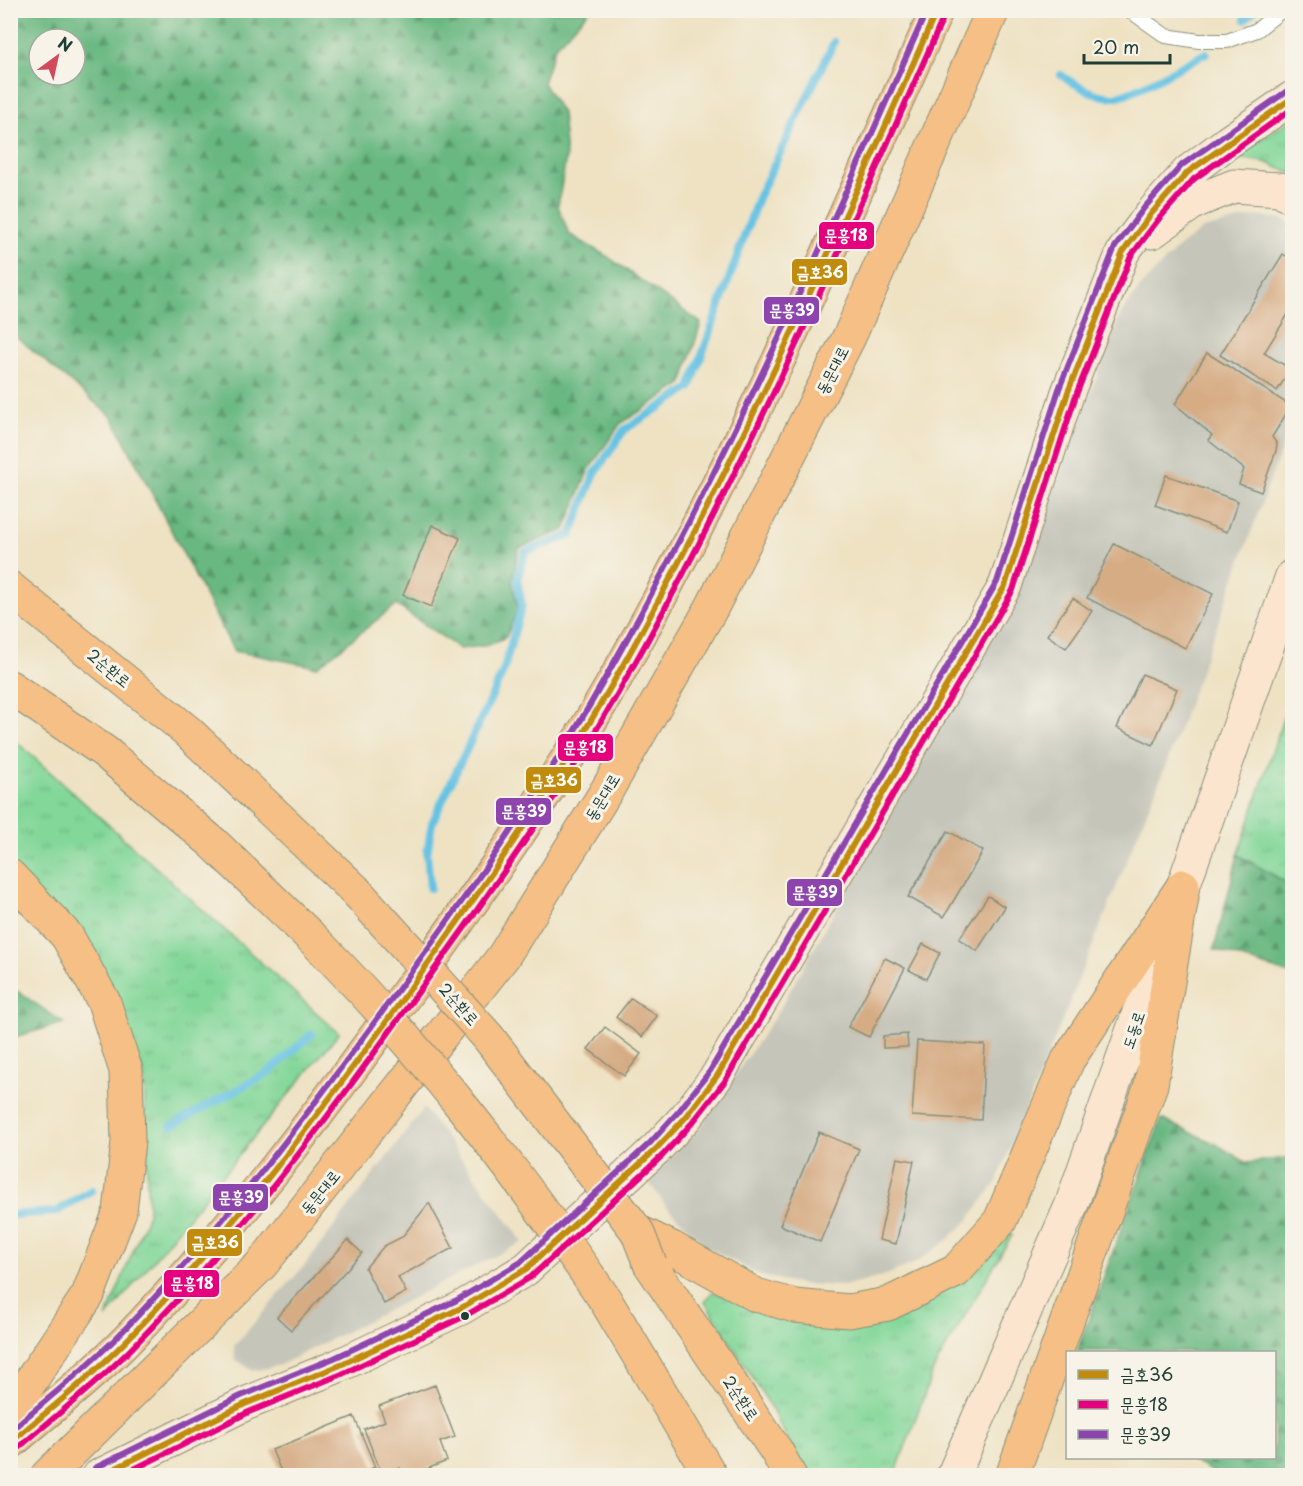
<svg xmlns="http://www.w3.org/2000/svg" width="1303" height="1486" viewBox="0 0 1303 1486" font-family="'Playpen Sans','Poor Story',sans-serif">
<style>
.industrial{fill:#c5c5b9}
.grass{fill:url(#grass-tufts);stroke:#508a66;stroke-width:1.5}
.forest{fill:url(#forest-firs);stroke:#447a5a;stroke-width:1.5;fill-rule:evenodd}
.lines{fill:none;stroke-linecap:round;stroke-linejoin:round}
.stream{stroke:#65c2e3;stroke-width:8}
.building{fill:#d6ac84}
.service-casing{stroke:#86907c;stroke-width:16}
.secondary-casing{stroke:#86907c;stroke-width:35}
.primary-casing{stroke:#86907c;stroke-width:35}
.trunk-casing{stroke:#86907c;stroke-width:35}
.motorway-casing{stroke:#86907c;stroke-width:35}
.service{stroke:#fff;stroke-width:14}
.secondary{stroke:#fbe5cf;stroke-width:33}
.primary{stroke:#f5bf86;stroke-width:33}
.trunk{stroke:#f5bf86;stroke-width:33}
.motorway{stroke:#f5bf86;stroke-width:33}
.trunk-bridge-casing{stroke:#86907c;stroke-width:35;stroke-linecap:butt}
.trunk-bridge{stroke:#f5bf86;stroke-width:33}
.bus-1-casing{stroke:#f7f3e8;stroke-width:10}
.bus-2-casing{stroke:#f7f3e8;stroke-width:10}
.bus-3-casing{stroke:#f7f3e8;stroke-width:10}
.bus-1{stroke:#c18c0d;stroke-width:6}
.bus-2{stroke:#e5007d;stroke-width:6}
.bus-3{stroke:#8e44ad;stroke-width:6}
.bus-dot{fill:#1f3d34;stroke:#f7f3e8;stroke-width:2}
.labels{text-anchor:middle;stroke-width:6;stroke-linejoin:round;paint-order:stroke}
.street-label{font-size:16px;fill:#1f3d34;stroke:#f7f3e8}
.line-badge{stroke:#f7f3e8;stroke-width:2}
.badge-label{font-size:16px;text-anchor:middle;font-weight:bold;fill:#fff}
</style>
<defs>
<pattern id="grass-tufts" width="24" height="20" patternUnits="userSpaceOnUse" patternTransform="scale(1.5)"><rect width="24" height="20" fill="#82d799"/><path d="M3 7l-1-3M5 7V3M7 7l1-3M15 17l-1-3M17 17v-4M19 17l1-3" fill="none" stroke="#70b984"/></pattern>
<pattern id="forest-firs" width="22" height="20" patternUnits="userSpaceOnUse" patternTransform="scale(1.5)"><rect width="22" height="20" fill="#69b881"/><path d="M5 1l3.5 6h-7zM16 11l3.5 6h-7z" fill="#56976a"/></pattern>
</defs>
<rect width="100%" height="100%" fill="#f7f3e8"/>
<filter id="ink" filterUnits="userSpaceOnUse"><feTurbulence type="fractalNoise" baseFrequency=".0167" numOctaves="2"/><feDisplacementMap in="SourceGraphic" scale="12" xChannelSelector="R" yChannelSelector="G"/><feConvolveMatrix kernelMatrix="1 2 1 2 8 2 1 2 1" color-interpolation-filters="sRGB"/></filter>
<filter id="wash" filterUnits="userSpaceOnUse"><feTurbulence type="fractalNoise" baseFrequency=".008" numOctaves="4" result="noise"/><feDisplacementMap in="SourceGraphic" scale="24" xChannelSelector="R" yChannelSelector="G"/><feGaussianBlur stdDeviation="1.35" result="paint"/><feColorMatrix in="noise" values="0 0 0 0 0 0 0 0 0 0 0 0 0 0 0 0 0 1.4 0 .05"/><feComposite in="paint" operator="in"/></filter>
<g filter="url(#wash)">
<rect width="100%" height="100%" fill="#eee2c3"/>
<path class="industrial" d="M1255,216L1282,219L1292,224V420L1169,757L997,1181L967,1222L946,1241L915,1263L886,1275L843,1286L800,1284L762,1276L707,1247L666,1206L647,1180L698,1130L778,1012L1014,593L1121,313L1146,280L1179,247L1203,229Z
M424,1108L523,1242L280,1365L253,1371L235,1359L234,1346L305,1265Z"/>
<path class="grass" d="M1292,119V174L1268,163L1236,157Z
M1292,692V886L1238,855Z
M10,736L339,1033L106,1318L148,1214L144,1073L76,937L11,875Z
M1004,1230L1012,1235L934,1368L895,1475H807L766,1399L705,1302L712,1292L825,1322Z"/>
<path class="forest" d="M10,11H589L555,47L543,83L562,113L566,157L558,206L569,234L608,257L701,323L682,384L620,424L588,471L565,530L519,548L512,581L518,608L506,637L489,645L460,649L396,605L317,667L234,651L112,417L11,332ZM39,39H75V75H39Z
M1238,855L1292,886V975L1214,949Z
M11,987L64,1023L11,1038Z
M1161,1119L1216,1144L1247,1163L1292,1157V1475H1218L1187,1458H1274V1352L1077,1351Z"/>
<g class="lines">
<path class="stream" d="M1245,19L1255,10
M1061,75C1076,85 1093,96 1112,97C1129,97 1187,63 1206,53
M430,888L427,853L432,823L503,672L522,605L517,579L525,552L571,535L594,475L624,430L690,388L758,198L834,42
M171,1126L269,1072L312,1034
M10,1215L56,1212L92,1190"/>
</g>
<g id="blocks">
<path class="building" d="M1283,254L1292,260V308L1264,353L1291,369L1277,391L1220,355Z
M1207,353L1291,406L1272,437L1277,444L1276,451L1261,492L1239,484L1244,469L1208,440L1212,435L1175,404Z
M1166,475L1238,501L1227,532L1155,505Z
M432,525L460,538L431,607L403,595Z
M1114,544L1213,594L1185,648L1087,598Z
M1073,598L1092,611L1066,648L1047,635Z
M1142,674L1177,689L1153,745L1117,728Z
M948,831L983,851L944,917L908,897Z
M988,896L1005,907L977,951L959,939Z
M923,944L940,953L926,979L909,970Z
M885,958L905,968L869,1037L848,1027Z
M631,998L657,1016L642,1037L616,1017Z
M605,1027L641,1054L624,1076L588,1049Z
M907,1034L908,1047L883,1048V1036Z
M917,1041L985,1045L981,1120L912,1116Z
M819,1132L859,1149L820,1242L780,1225Z
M897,1158L914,1161L896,1244L879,1240Z
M429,1203L453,1248L398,1277L406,1292L384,1304L365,1268L384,1246L402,1237Z
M348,1240L362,1253L291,1330L277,1317Z
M435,1385L455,1437L440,1442L447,1461L409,1476H403L400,1468L382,1475L364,1429L385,1421L379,1406Z
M354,1416L375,1467L355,1476H283L272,1450Z"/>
</g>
</g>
<g filter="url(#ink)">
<use href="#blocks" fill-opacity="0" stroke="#86907c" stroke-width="1.5"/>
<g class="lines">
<g class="service-casing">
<path id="service" d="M1129,10L1166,36L1199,41H1227L1257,30L1282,10"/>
</g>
<g class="secondary-casing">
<path id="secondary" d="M1152,232L1194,202L1234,186L1280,189L1292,197
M99,1476L245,1404L338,1366L461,1308L526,1269L656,1149L686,1117L717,1076L1005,586L1068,392L1123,252L1151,214L1188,172L1228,142L1292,98
M953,1476L1071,1206L1292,576"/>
</g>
<g class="primary-casing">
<path id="primary" d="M10,1443C49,1409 91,1377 127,1340C229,1234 318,1116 404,997C477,897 548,795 610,688C734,471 835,239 937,10
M47,1476L262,1264L503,957L607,790L712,607L850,335L993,10"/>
</g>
<g class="trunk-casing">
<path id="trunk" d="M10,588L186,730L354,889
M10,687L105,752L213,843L309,935
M637,1231L672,1248L756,1295L795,1306L849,1311L888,1304L956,1271L1000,1221L1068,1060L1183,886
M650,1264L777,1452L790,1476
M604,1298L711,1476
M1012,1476L1151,1085L1182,897"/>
</g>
<g class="motorway-casing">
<path id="motorway" d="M10,876L67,936L104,1002L126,1071L128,1142L120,1211L88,1295L10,1412"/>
</g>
<use href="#service" class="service"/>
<use href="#secondary" class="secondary"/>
<use href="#primary" class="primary"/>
<use href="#trunk" class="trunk"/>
<use href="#motorway" class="motorway"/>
<g class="trunk-bridge-casing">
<path id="trunk-bridge" d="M354,889L488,1037L637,1231L650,1264
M309,935C421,1047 514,1168 604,1298"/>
</g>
<use href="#trunk-bridge" class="trunk-bridge"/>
<g class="bus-1-casing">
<path id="bus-1" d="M10,1443C50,1409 91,1377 127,1340C221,1243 304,1134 384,1025C463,915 543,805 610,688C735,470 835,239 937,10
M100,1476L245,1404L338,1366L461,1308L526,1269L656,1149L686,1117L717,1076L1005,586L1068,392L1123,252L1151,214L1188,172L1292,98"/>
</g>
<g class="bus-2-casing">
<path id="bus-2" d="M16,1450C55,1416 97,1384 133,1347C228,1249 311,1141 390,1031C470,921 550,811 618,693C743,475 843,243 945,14
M120,1476L249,1412L342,1374L465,1316L531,1277L663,1155L693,1122L725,1081L1013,590L1076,395L1131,256L1158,220L1194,179L1292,109"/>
</g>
<g class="bus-3-casing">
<path id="bus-3" d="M10,1431C47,1399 86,1369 120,1334C213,1239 295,1131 374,1023C455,912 536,801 603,682C726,465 826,237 927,10
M95,1468L241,1396L334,1358L457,1300L521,1262L650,1143L679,1111L710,1071L997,582L1059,389L1115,247L1144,208L1182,165L1287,91"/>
</g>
<use href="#bus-1" class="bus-1"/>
<use href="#bus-2" class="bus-2"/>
<use href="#bus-3" class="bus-3"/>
</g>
</g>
<circle class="bus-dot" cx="465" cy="1316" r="5"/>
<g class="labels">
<g class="street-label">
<text transform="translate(832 370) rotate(-63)" y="6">동문대로</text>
<text transform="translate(109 668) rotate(39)" y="6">2순환로</text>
<text transform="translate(602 797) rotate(-59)" y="6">동문대로</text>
<text transform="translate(459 1004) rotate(48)" y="6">2순환로</text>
<text transform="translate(1133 1030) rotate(-71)" y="6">도동로</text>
<text transform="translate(320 1192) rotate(-51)" y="6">동문대로</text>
<text transform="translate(741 1398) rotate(56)" y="6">2순환로</text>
</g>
</g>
<g class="line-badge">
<rect x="818" y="221" width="57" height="29" rx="6" fill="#e5007d"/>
<rect x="791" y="258" width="57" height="28" rx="6" fill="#c18c0d"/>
<rect x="763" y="296" width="57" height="29" rx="6" fill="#8e44ad"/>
<rect x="557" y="733" width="57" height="29" rx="6" fill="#e5007d"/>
<rect x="525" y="766" width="57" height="28" rx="6" fill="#c18c0d"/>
<rect x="495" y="797" width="57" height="29" rx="6" fill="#8e44ad"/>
<rect x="786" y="878" width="57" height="29" rx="6" fill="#8e44ad"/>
<rect x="212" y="1183" width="57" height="29" rx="6" fill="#8e44ad"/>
<rect x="186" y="1228" width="57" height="29" rx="6" fill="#c18c0d"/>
<rect x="163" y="1269" width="57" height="29" rx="6" fill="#e5007d"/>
</g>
<g class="badge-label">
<text x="846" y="241">문흥18</text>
<text x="820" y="278">금호36</text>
<text x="792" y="316">문흥39</text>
<text x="585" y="753">문흥18</text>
<text x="554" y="786">금호36</text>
<text x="524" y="817">문흥39</text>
<text x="815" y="898">문흥39</text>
<text x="241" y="1203">문흥39</text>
<text x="215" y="1248">금호36</text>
<text x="192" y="1289">문흥18</text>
</g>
<rect width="1303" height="1486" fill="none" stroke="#f7f3e8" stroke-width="36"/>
<rect x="1066" y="1351" width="210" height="108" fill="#f7f3e8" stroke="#a1aaa0" stroke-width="1.5"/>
<rect x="1078" y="1370" width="30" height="9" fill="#c18c0d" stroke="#a1aaa0" stroke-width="1.5"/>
<text x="1120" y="1381" font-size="18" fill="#1f3d34">금호36</text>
<rect x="1078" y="1400" width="30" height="9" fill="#e5007d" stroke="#a1aaa0" stroke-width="1.5"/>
<text x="1120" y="1411" font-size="18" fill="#1f3d34">문흥18</text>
<rect x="1078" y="1430" width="30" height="9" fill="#8e44ad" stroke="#a1aaa0" stroke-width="1.5"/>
<text x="1120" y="1441" font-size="18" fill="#1f3d34">문흥39</text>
<g transform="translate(57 57) rotate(33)"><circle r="28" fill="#f7f3e8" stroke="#a1aaa0" stroke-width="1.5"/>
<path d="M0-4.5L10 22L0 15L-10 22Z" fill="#d1495b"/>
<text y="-9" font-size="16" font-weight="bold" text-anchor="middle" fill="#1f3d34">N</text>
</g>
<path d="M1084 54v9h86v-9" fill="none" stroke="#1f3d34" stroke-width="3"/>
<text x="1093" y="54" font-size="18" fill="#1f3d34" stroke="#f7f3e8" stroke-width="4.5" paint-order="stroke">20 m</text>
</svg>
